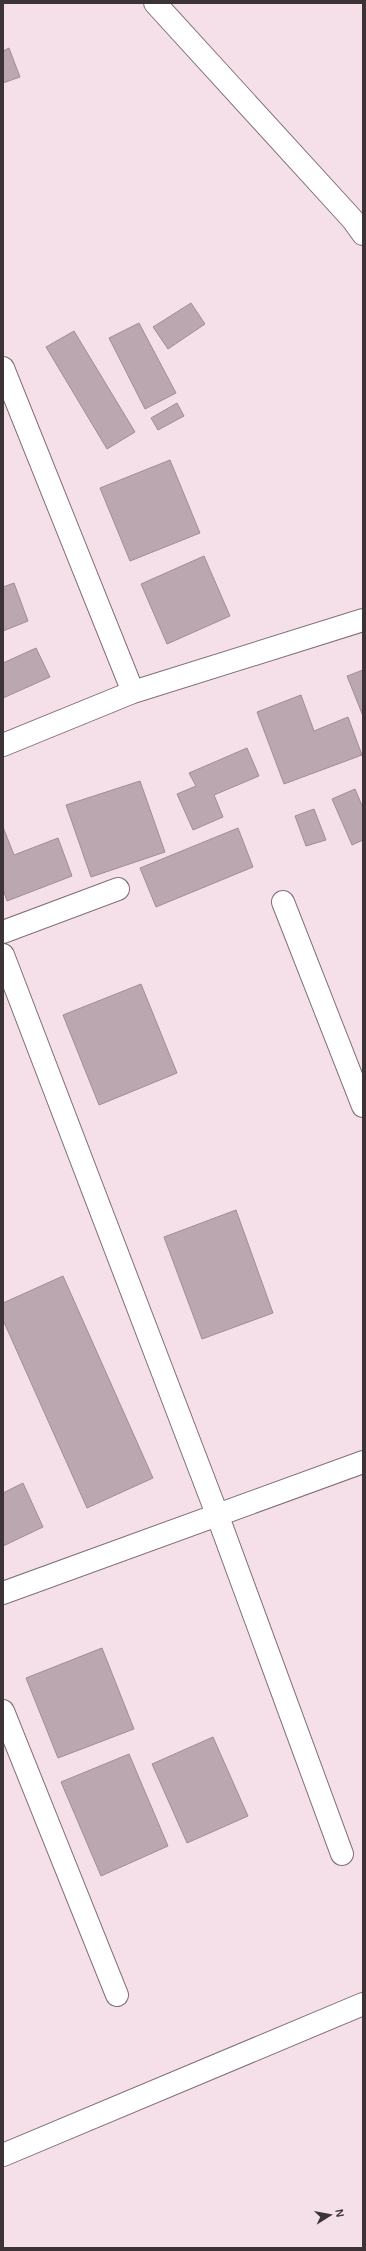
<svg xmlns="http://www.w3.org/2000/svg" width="366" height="2251" viewBox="0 0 366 2251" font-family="Arial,sans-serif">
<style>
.building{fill:#bba7b0;stroke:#a08d96}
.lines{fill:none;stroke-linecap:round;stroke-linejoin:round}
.minor-casing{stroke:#816f78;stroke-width:24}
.minor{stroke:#fff;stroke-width:22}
</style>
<rect width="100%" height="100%" fill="#f5e0ea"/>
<path class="building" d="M9,48L20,77L3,83V51Z
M191,303L205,324L168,349L153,327Z
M139,323L176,393L145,409L109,338Z
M74,331L135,432L107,449L46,347Z
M177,403L184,416L158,430L151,418Z
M170,460L200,533L130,561L100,488Z
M204,556L230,616L167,644L141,584Z
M14,583L28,621L3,631V587Z
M36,648L50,677L3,698V663Z
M363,670V716L347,676Z
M301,695L314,731L348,717L362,755L284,784L257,712Z
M247,748L259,776L214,795L223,817L193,830L177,794L196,786L189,773Z
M140,781L165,852L91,877L66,805Z
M355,789L363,808V840L352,845L332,799Z
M314,809L326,840L306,846L295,816Z
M3,827L14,855L58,838L72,876L7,901L3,889Z
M238,828L253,867L156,907L140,868Z
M141,984L177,1073L99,1105L63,1015Z
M236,1210L273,1313L202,1339L164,1237Z
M63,1276L153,1478L87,1508L3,1320V1303Z
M23,1483L43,1527L3,1546V1493Z
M102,1648L134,1729L58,1758L26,1678Z
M213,1737L248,1816L187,1843L152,1764Z
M129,1754L168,1846L101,1876L61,1782Z"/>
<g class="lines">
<g class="minor-casing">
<path id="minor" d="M155,3L353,220L363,234
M3,368L133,692
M3,745L133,692L363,620
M283,902L363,1106
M3,932L118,889
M3,955L217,1514L342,1854
M3,1593L363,1462
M3,1711L117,1995
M3,2155L363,2004"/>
</g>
<use href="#minor" class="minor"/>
</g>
<rect width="366" height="2251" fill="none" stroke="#3b3336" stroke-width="8"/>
<g transform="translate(330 2215) rotate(79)" stroke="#f5e0ea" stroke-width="3" paint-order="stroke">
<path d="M0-3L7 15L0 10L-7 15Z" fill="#3b3336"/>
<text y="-6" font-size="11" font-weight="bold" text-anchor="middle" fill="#3b3336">N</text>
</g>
</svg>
